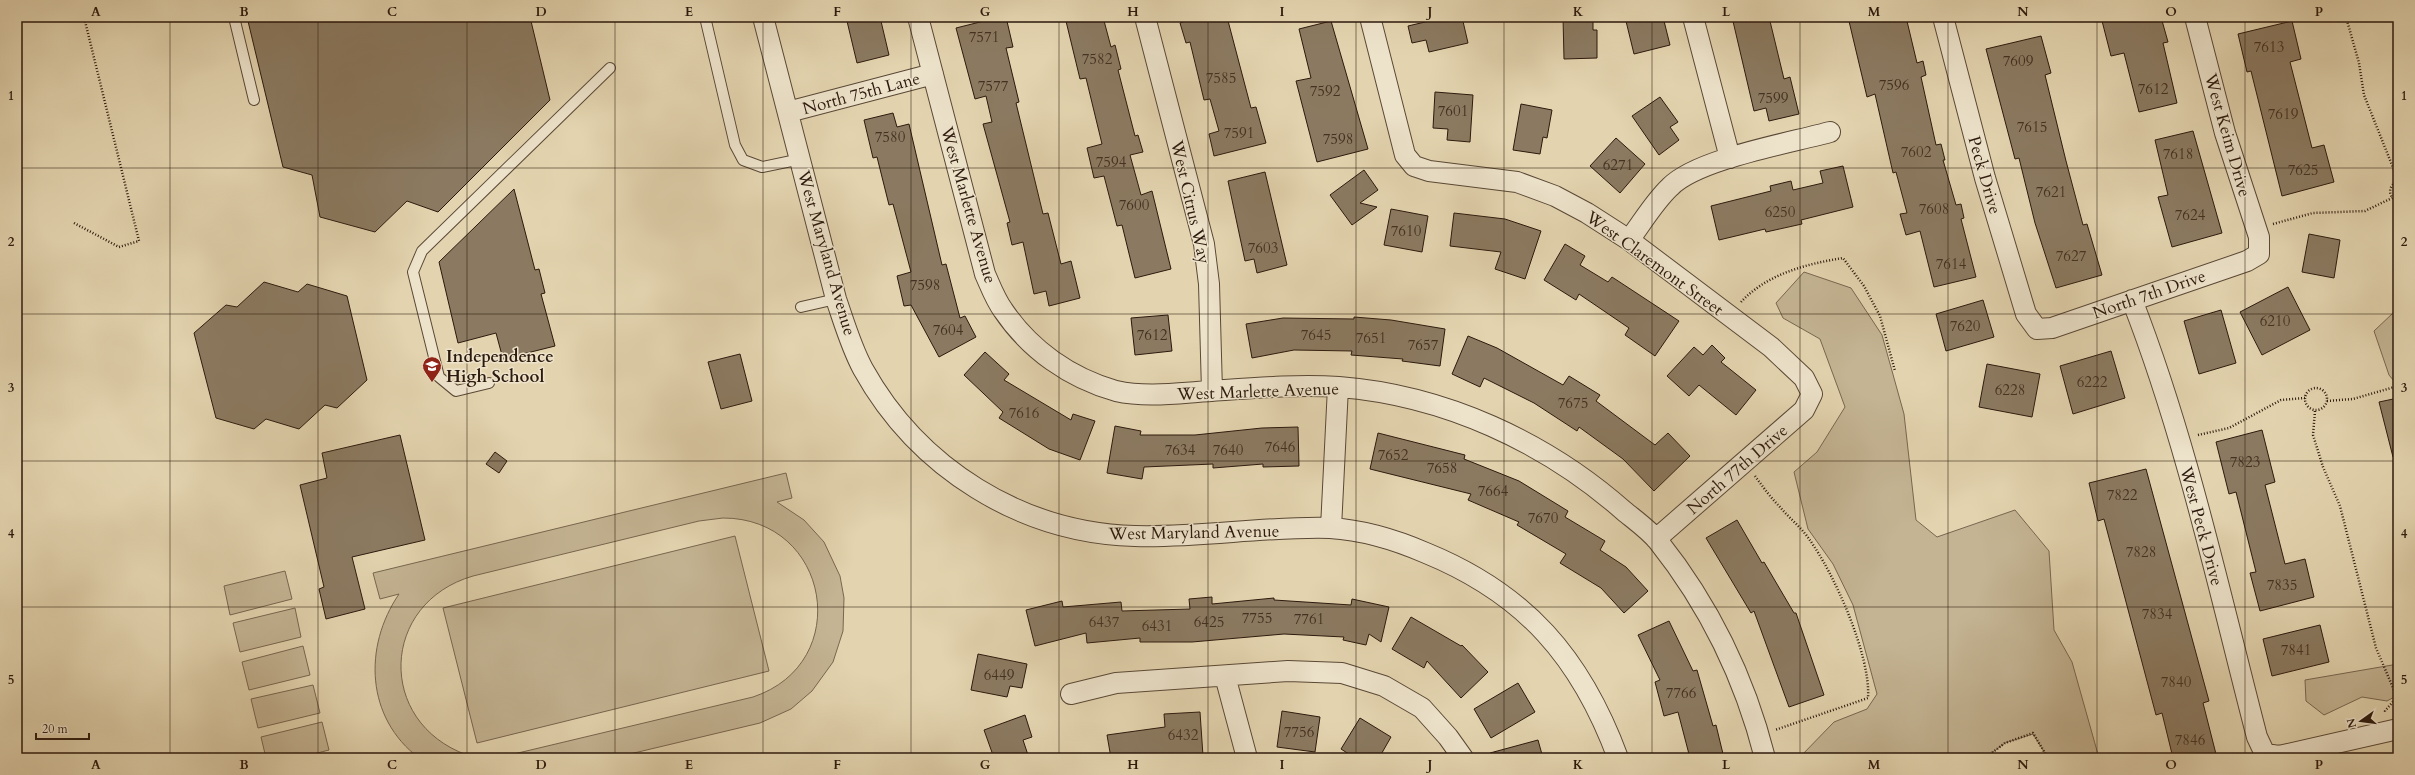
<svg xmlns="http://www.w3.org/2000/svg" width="2415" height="775" viewBox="0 0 2415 775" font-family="Cardo,serif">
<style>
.green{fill:#c4b493;stroke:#786650;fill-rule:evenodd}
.building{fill:#8b7a61;stroke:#2c190d}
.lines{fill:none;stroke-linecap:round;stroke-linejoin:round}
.lane-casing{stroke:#5a4836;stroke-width:12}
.street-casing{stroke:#5a4836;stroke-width:22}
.path{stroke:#2c190d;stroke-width:2.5;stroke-dasharray:1 2;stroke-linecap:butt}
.lane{stroke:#ede3cb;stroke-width:10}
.street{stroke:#ede3cb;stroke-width:20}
.grid{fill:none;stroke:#2c190d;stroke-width:1;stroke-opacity:0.55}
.labels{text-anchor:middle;stroke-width:3;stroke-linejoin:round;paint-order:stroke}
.number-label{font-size:15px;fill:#443122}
.street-label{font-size:17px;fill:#2c190d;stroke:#ede3cb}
.poi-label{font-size:17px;font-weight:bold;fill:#2c190d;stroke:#ede3cb;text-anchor:start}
.neatline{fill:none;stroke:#2c190d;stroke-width:1.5}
.grid-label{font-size:13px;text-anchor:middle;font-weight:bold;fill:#2c190d}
</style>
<rect width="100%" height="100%" fill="#e3d4af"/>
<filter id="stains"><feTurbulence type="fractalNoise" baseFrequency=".005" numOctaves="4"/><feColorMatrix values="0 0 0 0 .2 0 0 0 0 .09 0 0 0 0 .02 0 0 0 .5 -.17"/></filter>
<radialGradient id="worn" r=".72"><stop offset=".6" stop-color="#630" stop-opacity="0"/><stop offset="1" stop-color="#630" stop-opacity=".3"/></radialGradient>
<path class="green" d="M1804,272L1851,288L1882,335L1904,414L1916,520L1937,537L2015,510L2049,551L2054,630L2072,662L2099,758H2048L2033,734L2005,743L1985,758H1799L1834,722L1867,709L1877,694L1853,605L1833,564L1808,529L1794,472L1817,452L1845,407L1820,339L1783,318L1776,303Z
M2398,301V386L2389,375L2374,331L2393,313Z
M786,473L792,498L777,502L804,520L824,542L840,576L844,598L843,631L833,662L812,691L791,709L760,723L613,758H419C366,718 363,647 399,594L380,599L373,573ZM723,518C830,518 855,663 753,697L497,758C488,757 477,758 467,755C376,722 380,603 473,576L699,521Z
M735,536L769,671L477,743L443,608Z
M285,571L292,599L230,615L224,586Z
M295,608L301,637L240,652L233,623Z
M303,646L310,675L249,690L242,662Z
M2398,664V695L2387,701L2362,697L2324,715L2306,701L2305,680Z
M313,685L320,713L258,728L251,699Z
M322,722L329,750L298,758H266L261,737Z"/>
<path class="building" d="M247,17H530L550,100L438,212L407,201L375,232L320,217L312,175L283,167Z
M846,17H880L889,55L857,63Z
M1000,17H1006L1013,47L1006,48L1019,102L1016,103L1043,214L1048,213L1061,264L1071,261L1080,298L1049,306L1046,291L1034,294L1023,242L1012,245L1007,223L1010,222L983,124L992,122L986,96L975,99L956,28Z
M1065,17H1103L1111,47L1115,45L1121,69L1118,70L1135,136L1138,135L1143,152L1130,155L1141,195L1152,191L1171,269L1135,278L1122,225L1117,226L1104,176L1094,178L1087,148L1102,144L1086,78L1080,79Z
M1190,17H1227L1251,108L1256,107L1266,143L1214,156L1209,134L1219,131L1210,99L1204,100L1190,42L1186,43L1180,23L1190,19Z
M1446,17H1462L1468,43L1429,52L1426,40L1412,43L1408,26Z
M1563,17H1593V30H1597V58L1564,59Z
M1625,17H1663L1670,45L1634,54Z
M1732,17H1769L1784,79L1790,77L1799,114L1769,121L1766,108L1754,111Z
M1848,17H1906L1917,63L1923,61L1926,75L1921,77L1936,145L1941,144L1945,160H1943L1956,205L1961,204L1964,218L1961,219L1976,277L1934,287L1920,231L1906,235L1900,214L1907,213L1896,172L1893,173L1875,94L1867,97Z
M2101,17H2161L2168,42L2163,43L2177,103L2139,112L2124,53L2111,56Z
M1331,21L1368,149L1317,162L1296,81L1311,78L1299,29Z
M2292,21L2301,59L2290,62L2312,148L2324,145L2334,182L2282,196L2251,71L2247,72L2238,34Z
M2041,36L2051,73L2045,75L2066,161L2083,225L2087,224L2102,275L2056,288L2035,223L2019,158L2015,159L1986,49Z
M1435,92L1473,95L1470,142L1447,140L1448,129L1433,128Z
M1660,97L1678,122L1670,127L1679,140L1659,155L1632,116Z
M1521,104L1552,110L1547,138L1543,137L1540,154L1513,150Z
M893,113L897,127L909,124L942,265L946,264L960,318L965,316L976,337L939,357L911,305L904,306L897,276L911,272L893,204L889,205L877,157L873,158L864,120Z
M2193,131L2222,233L2172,247L2158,197L2168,195L2155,140Z
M1616,138L1645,164L1620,193L1590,166Z
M1843,166L1853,207L1801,220L1802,224L1766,232L1765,229L1719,240L1711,206L1771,191L1770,186L1791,181L1793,190L1823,183L1820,171Z
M1364,170L1378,190L1360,203L1377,207L1352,225L1330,195Z
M1265,172L1287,265L1257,273L1254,259L1245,261L1228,181Z
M514,189L535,270L539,269L545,293L541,294L555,346L503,359L496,333L458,343L439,262Z
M1391,209L1428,216L1422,252L1384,245Z
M1454,213L1505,219L1541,231L1525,279L1495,269L1501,252L1450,246Z
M2309,234L2340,240L2334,278L2302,272Z
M1565,244L1585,256L1580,265L1608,282L1612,277L1679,321L1655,356L1625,335L1629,328L1579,294L1576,300L1544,280Z
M264,282L298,292L307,284L347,296L367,380L337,408L325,405L299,429L266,419L254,429L216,418L194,333L226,305L237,307Z
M2288,287L2310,330L2262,355L2240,312Z
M1983,300L1994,337L1946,351L1936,314Z
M2221,310L2236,363L2199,374L2184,321Z
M1168,315L1172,351L1135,355L1131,318Z
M1354,317L1391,320L1445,329L1440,366L1402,361L1403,359L1351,355L1352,351L1294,350L1252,358L1246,324L1283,318L1354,319Z
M1468,336L1497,348L1563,385L1569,376L1600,395L1596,401L1655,445L1668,433L1690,456L1654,491L1623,459L1579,427L1577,431L1534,403L1484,378L1480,387L1452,374Z
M1712,345L1725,358L1721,362L1756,390L1736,415L1699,385L1689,396L1667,376L1694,347L1703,355Z
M2111,351L2125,398L2073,414L2060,366Z
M985,352L1009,374L1004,380L1071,420L1073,414L1095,421L1080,460L1049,449L999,418L1003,412L964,375Z
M740,354L752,401L721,409L708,362Z
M1987,364L2040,374L2032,417L1979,407Z
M2398,398V457H2393L2379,402Z
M1115,426L1141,431L1140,435H1195L1262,428L1298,427L1299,466L1263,467V464L1213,468V464L1144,467L1142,479L1107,473Z
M2262,430L2275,482L2265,485L2285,564L2305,559L2314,597L2260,611L2250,573L2256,572L2236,492L2229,494L2216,442Z
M1378,433L1465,455L1464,459L1519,481L1568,511L1565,517L1605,541L1600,550L1626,567L1648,591L1624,613L1601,588L1560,563L1566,554L1517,525L1519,522L1468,500L1471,494L1370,469Z
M400,435L425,540L352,557L365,609L326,619L319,589L324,587L300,485L327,478L322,453Z
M495,452L507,461L499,473L486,464Z
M2146,469L2209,701L2203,703L2217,758H2173L2162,713L2156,715L2104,519L2098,521L2089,483Z
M1737,520L1762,563L1764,562L1794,613H1796L1824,695L1789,707L1754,611L1751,613L1706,538Z
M1212,597V604L1274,598V600L1351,605L1352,599L1389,607L1381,642L1369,634L1366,645L1343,640L1344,637L1284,634L1192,642H1140V638L1087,643L1086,633L1035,646L1026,610L1062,601L1063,607L1121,602L1122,611L1190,609L1189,599Z
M1411,617L1461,646L1462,645L1488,672L1461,698L1427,661L1424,668L1392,649Z
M1669,621L1693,671L1697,670L1713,726L1716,725L1724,758H1690L1678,712L1664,716L1655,682L1660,680L1638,635Z
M2320,625L2329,662L2272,676L2263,639Z
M978,654L1027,664L1022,688L1010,686L1007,697L971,690Z
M1518,683L1535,712L1491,738L1474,709Z
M1282,711L1320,717L1315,752L1277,747Z
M1200,712L1203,756L1111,758L1107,735L1165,727L1164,714Z
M1025,715L1032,737L1023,740L1028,755L1018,758H994L984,730Z
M1360,718L1391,737L1379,758H1355L1341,749Z
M1538,740L1543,758H1490V753Z"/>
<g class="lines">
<g class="lane-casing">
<path id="lane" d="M234,17L254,100
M705,17L735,145L743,160L762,167L801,159
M801,307L836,299
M489,383L456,391L439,377L413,272L422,251L610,68"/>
</g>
<g class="street-casing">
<path id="street" d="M763,17L836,299C844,322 851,347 863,369C918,468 1021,533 1135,536C1200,538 1265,526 1330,528C1364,530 1396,540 1426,553C1526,594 1581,658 1618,758
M918,17L985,274C990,285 995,299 1003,310C1030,350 1070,378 1116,391C1142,397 1171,394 1197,392C1244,389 1292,384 1339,387C1444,395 1546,442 1624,511C1635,520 1649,530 1658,541C1709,605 1745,679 1765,758
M1145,17L1204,244L1209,284L1212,391
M1370,17L1405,155L1414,166L1429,171L1517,182L1555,196L1587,213L1629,240L1771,347L1804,378L1812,394L1804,410L1656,539
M1693,17L1730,158
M1943,17L1985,178L2026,314L2037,329L2052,328L2247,261L2259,254V237L2225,133L2195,17
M788,112L933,74
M1629,240C1642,223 1654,202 1670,187C1697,159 1790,143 1830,132
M2132,300C2187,441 2219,591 2257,737L2265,754L2279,756L2398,729
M1331,528L1338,387
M1225,676L1247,758
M1071,694L1116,683L1288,671L1342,673L1384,686L1422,708L1448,737L1463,758"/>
</g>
<path class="path" d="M2346,17L2359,63L2364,95L2398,180
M2398,181C2387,186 2388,197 2398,202
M74,223L119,247L139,241L84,17
M2273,224L2313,213L2365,211L2392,198
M1741,302C1767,274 1806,264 1843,258L1864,286L1880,316L1895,371
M2305 399a11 11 0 1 1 22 0a11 11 0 1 1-22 0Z
M2327,401L2353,399L2398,386
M2315,411L2313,435L2323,467L2340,506L2376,648L2397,697L2385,711L2386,713
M2198,435L2229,428L2281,400L2305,398
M1755,476C1763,487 1771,498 1780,507C1789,518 1801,527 1809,539C1834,573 1871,656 1868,698L1775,730
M1985,758L2005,743L2033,733L2048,758"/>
<use href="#lane" class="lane"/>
<use href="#street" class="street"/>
</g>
<path class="grid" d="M170,17V758M318,17V758M467,17V758M615,17V758M763,17V758M911,17V758M1059,17V758M1208,17V758M1356,17V758M1504,17V758M1652,17V758M1800,17V758M1948,17V758M2097,17V758M2245,17V758M17,168H2398M17,314H2398M17,461H2398M17,607H2398"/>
<defs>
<g id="school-pin" transform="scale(1)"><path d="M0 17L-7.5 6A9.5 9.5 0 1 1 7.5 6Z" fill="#8f2418" stroke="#ede3cb"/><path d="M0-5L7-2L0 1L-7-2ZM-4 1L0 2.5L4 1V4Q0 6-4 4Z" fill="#fff"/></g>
</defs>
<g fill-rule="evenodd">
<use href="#school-pin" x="432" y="366"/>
</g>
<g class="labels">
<g class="number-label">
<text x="984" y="42">7571</text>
<text x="2269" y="52">7613</text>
<text x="1097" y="64">7582</text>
<text x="2018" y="66">7609</text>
<text x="1221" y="83">7585</text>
<text x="1894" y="90">7596</text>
<text x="993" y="91">7577</text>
<text x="2153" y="94">7612</text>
<text x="1325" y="96">7592</text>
<text x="1773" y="103">7599</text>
<text x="1453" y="116">7601</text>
<text x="2283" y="119">7619</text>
<text x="2032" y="132">7615</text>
<text x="1239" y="138">7591</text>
<text x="890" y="142">7580</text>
<text x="1338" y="144">7598</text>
<text x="1916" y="157">7602</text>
<text x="2178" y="159">7618</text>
<text x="1111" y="167">7594</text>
<text x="1618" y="170">6271</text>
<text x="2303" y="175">7625</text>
<text x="2051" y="197">7621</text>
<text x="1134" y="210">7600</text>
<text x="1934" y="214">7608</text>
<text x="1780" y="217">6250</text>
<text x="2190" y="220">7624</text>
<text x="1406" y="236">7610</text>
<text x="1263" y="253">7603</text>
<text x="2071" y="261">7627</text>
<text x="1951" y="269">7614</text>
<text x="925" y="290">7598</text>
<text x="2275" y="326">6210</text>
<text x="1965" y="331">7620</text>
<text x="948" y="335">7604</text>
<text x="1152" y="340">7612</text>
<text x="1316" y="340">7645</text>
<text x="1371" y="343">7651</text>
<text x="1423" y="350">7657</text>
<text x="2092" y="387">6222</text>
<text x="2010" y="395">6228</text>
<text x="1573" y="408">7675</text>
<text x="1024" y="418">7616</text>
<text x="1280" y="452">7646</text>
<text x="1180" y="455">7634</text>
<text x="1228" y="455">7640</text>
<text x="1393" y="460">7652</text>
<text x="2245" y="467">7823</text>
<text x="1442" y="473">7658</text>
<text x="1493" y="496">7664</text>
<text x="2122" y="500">7822</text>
<text x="1543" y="523">7670</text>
<text x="2141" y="557">7828</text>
<text x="2282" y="590">7835</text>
<text x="2157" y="619">7834</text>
<text x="1257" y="623">7755</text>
<text x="1309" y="624">7761</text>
<text x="1104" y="627">6437</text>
<text x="1209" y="627">6425</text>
<text x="1157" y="631">6431</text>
<text x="2296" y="655">7841</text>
<text x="999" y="680">6449</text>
<text x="2176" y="687">7840</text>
<text x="1681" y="698">7766</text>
<text x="1299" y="737">7756</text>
<text x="1183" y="740">6432</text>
<text x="2190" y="745">7846</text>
</g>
<g class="street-label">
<text transform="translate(861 93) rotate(-15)" y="6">North 75th Lane</text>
<text transform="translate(2228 135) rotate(74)" y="6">West Keim Drive</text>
<text transform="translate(1985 175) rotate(74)" y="6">Peck Drive</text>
<text transform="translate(1191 202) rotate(77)" y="6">West Citrus Way</text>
<text transform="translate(969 205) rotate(74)" y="6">West Marlette Avenue</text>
<text transform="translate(827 253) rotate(74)" y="6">West Maryland Avenue</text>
<text transform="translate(1655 263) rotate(36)" y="6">West Claremont Street</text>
<text transform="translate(2149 294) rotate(-19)" y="6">North 7th Drive</text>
<text transform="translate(1258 391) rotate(-2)" y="6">West Marlette Avenue</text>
<text transform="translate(1737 469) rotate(-41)" y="6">North 77th Drive</text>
<text transform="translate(2202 526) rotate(75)" y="6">West Peck Drive</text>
<text transform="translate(1194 532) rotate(-1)" y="6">West Maryland Avenue</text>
</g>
<g class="poi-label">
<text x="446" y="362">Independence<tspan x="446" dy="20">High School</tspan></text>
</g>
</g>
<rect width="2415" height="775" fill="none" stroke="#e3d4af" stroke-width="44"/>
<g transform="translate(2361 721) rotate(256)" stroke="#ede3cb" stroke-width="3" paint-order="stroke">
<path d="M0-3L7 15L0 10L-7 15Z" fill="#2c190d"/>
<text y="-6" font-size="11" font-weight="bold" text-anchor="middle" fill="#2c190d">N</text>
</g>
<path d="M36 733v6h53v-6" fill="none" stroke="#2c190d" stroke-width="2"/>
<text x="42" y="733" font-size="12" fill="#2c190d" stroke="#ede3cb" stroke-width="3" paint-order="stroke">20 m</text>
<rect x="22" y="22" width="2371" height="731" class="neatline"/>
<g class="grid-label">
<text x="96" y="16">A</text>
<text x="244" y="16">B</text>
<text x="392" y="16">C</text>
<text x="541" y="16">D</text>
<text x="689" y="16">E</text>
<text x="837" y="16">F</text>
<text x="985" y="16">G</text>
<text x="1133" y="16">H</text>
<text x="1282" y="16">I</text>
<text x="1430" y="16">J</text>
<text x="1578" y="16">K</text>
<text x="1726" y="16">L</text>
<text x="1874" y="16">M</text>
<text x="2023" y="16">N</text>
<text x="2171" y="16">O</text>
<text x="2319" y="16">P</text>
<text x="11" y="100">1</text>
<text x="2404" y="100">1</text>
<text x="11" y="246">2</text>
<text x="2404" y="246">2</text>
<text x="11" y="392">3</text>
<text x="2404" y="392">3</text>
<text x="11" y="538">4</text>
<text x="2404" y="538">4</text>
<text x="11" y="684">5</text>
<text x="2404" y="684">5</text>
<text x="96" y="769">A</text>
<text x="244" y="769">B</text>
<text x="392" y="769">C</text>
<text x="541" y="769">D</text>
<text x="689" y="769">E</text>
<text x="837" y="769">F</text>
<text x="985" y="769">G</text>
<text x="1133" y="769">H</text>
<text x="1282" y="769">I</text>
<text x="1430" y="769">J</text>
<text x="1578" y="769">K</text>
<text x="1726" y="769">L</text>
<text x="1874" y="769">M</text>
<text x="2023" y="769">N</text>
<text x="2171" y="769">O</text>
<text x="2319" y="769">P</text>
</g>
<rect width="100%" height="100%" filter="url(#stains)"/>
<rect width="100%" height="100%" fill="url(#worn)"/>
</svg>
